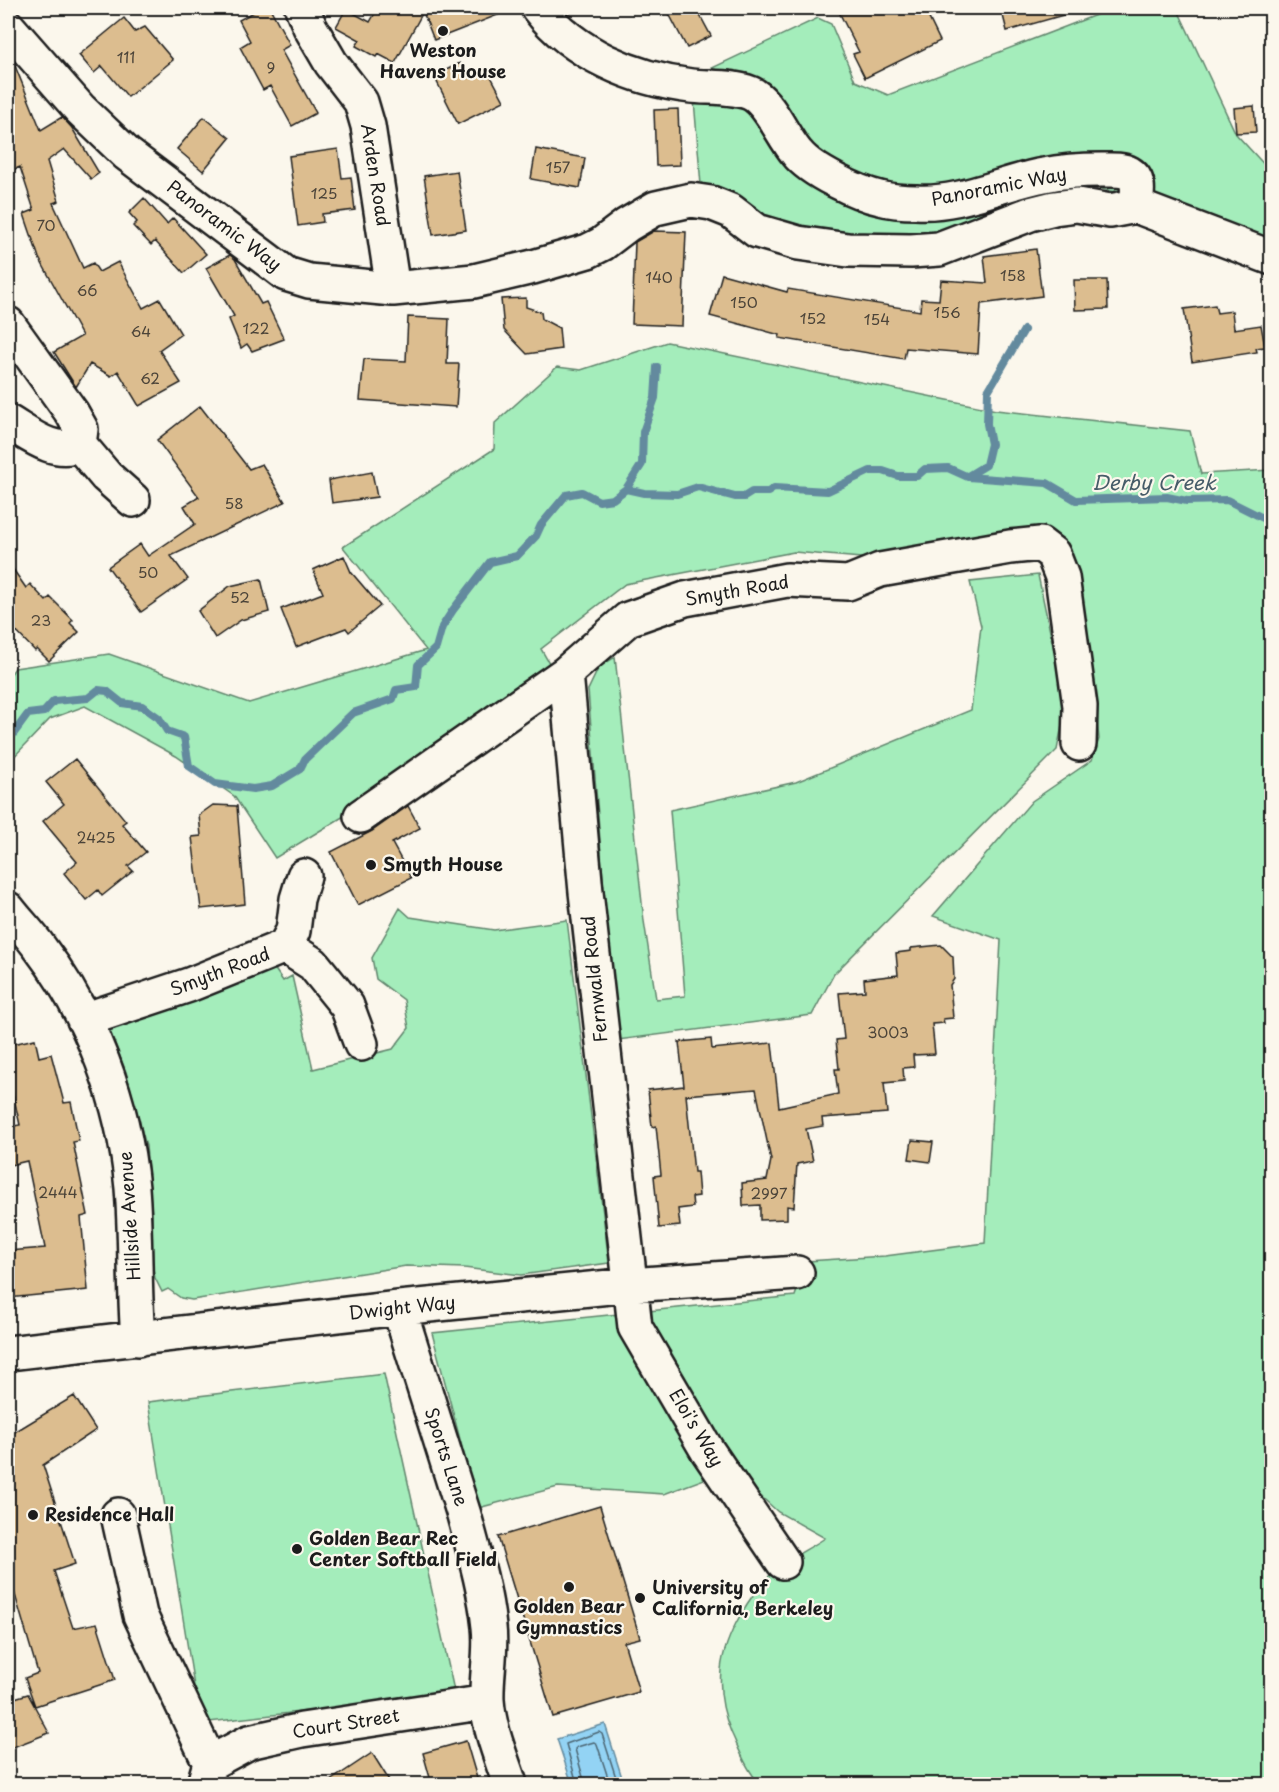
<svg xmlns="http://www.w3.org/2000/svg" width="1279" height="1792" viewBox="0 0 1279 1792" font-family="'Playpen Sans',sans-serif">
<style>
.green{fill:#a4edbb;stroke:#60846c;stroke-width:1.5}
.water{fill:#93d3f4;stroke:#638a9e;stroke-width:1.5}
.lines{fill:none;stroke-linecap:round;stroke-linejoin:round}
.shore{stroke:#4c6572;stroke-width:1.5}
.stream{stroke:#638a9e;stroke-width:8}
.building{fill:#dcbd8f;stroke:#1c1c1c;stroke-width:1.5}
.minor-casing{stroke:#1c1c1c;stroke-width:38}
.minor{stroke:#fbf7ec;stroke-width:33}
.poi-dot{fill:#1c1c1c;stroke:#fbf7ec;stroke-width:2}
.labels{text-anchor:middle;stroke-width:4.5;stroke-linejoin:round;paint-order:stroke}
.number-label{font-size:15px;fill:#4c4439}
.poi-label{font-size:18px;font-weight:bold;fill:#1c1c1c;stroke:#fbf7ec;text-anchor:start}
.street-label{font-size:18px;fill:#1c1c1c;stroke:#fbf7ec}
.water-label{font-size:20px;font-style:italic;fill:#465c68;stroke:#fbf7ec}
</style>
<rect width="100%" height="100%" fill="#fbf7ec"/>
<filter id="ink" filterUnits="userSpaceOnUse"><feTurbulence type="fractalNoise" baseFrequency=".0167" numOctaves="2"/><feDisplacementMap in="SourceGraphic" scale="12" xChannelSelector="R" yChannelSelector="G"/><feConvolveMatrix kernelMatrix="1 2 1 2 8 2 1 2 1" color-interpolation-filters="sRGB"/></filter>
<g filter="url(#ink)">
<path class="green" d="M1114,8H1177L1236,134L1271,172V249L1152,206L1105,163L1103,152L1059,158L949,193L867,186L792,132L691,78L818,18L831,24L855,81L888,95Z
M694,100C716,101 743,100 757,119C767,133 771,150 784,162C809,186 862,207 895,213C946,222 995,197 1043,187C1068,181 1094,180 1120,182L1122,186L1119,191L1115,192L1084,185L1056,190L931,238L899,243L842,237L780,222L701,185Z
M667,342L996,410L1190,431L1201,474L1271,470V1784H760C747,1771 739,1749 731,1732C723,1713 719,1691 721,1670C724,1636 751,1592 775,1570C790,1557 809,1549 825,1538L778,1512L731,1469L664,1494L558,1487L478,1508L432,1333L795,1296L807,1261L885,1256L985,1243L1001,940L933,916L1032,801L1092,760L1099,739L1091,665L1074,576L1046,533L1020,529L861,558L794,552L625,584L541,649L552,668L354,810L275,858L234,796L176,756L85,706L50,719L8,763V678L15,668L109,654L249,703L426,650L343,547L494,449L495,423L557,367L581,370Z
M1038,575L1063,693L1064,716L1057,750L834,974L812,1015L618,1040L606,916L588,690L599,667L615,657L644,921L656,999L685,996L670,810L796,782L971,710L981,626L970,582Z
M400,908L410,917L494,930L567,920L609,1263L521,1275L464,1268L406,1266L192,1300L181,1298L168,1289L162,1292L155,1278L151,1260L152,1216L146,1146L126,1072L110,1031L116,1022L272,965L283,981L292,976L313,1069L393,1049L409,1028L404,1000L376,979L372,958Z
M384,1374L455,1695L200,1723L148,1402Z"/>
<path class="water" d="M605,1724L624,1784H572L557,1739Z"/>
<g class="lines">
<path class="shore" d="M577,1784L566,1744L599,1732L602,1734L618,1784
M585,1784L575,1749L577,1747L594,1742L597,1744L610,1784"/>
<path class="stream" d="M968,476L986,465L991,444L987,424L988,391L1024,330
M626,489L642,464L643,432L655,398L657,367
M8,741L28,714L44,712L54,701L88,698L98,690L107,691L122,703L142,706L159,718L167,731L184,737L189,766L215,784L253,789L272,786L300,769L305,759L353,713L393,699L396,690L416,687L418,665L436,648L442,627L453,610L490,562L517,556L536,536L541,525L566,495L582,492L599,501L613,499L626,489L644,493L677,494L698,487L735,497H744L752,492H768L774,488L828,491L870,471H883L898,476H917L925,469L948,468L968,477L1047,483L1076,500L1167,497L1187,501L1227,500L1263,518L1272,515"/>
</g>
<path class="building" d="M261,8H270L290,45L281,50L316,113L292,126L270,86L263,90L240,47L250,41L239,20Z
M378,8H512L513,9L434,40L423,12L395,63L378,54L376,57L356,46L360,40L336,27L346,9L370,22Z
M666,8H696L711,36L687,48Z
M837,8H924L940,41L865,78L853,54L859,52Z
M1001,8H1066L1067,14L1007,31Z
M124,18L135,32L145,27L173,60L128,97L102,66L94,73L79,55Z
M8,55L13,61L41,130L62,117L72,128L99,173L91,179L64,149L47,161L59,201L53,203L83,268L93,263L99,272L118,262L143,308L160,299L181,334L159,350L181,383L139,406L118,371L111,376L90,364L76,387L54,352L82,336L39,258L24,214L34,210L20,167L8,172Z
M460,63L468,78L487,69L504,101L458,124L434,76Z
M1254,106L1256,132L1236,133L1234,108Z
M678,109L680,165L656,166L654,110Z
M204,117L230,138L203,171L177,149Z
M338,149L342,178L351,177L355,210L322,214L323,222L298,226L289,156Z
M536,149L585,158L580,188L531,179Z
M457,171L466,230L433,235L424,176Z
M144,198L167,224L173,218L206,254L184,273L155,241L151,245L133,226L137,222L129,213Z
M654,231L686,232L682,326L632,324L635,242Z
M1036,249L1042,296L981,304L978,354L906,348L904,359L779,338L780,335L710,316L722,274L787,292L788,289L920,311L921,299L939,300L941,280L987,283L984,256Z
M230,255L235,259L261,304L266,302L284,339L252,351L247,344L241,348L229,319L234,316L206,268Z
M1074,280H1107L1108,309L1075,310Z
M526,298V307L541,312L542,319L559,328L561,349L527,354L504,330L501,299Z
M1215,305L1217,313L1232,311L1234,329L1261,325L1265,347L1256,348L1257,352L1192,362L1184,309Z
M408,317L449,319L447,364H459L456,407L360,400L364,359L406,361Z
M200,406L249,469L262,464L285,502L171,556L188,579L141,612L108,567L140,544L148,556L195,524L184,506L199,497L157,440Z
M372,472L377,497L332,503L329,480Z
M344,556L351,572L380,606L349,632L346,628L296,647L281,609L323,593L313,570Z
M8,562L26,588L30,584L46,601L50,597L73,620L70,623L79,632L49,661L37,649L35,651L8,623Z
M261,579L269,612L241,620L215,638L198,611L230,586Z
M75,759L126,821L122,824L146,852L128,866L133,871L102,896L98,890L86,900L64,873L77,862L43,821L64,804L46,782Z
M213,805L237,806L245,904L201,909L192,837L201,836L199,815Z
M408,806L420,828L392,843L411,878L358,905L331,852L372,831Z
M941,945L953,957L954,979L950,985L953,1018L943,1019L944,1023L932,1024L935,1054L913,1055L914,1067L903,1068L904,1081L884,1083L887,1113L822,1118L823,1126L806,1129L813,1161L797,1164L794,1207L787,1206V1219L760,1220V1205L743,1206L742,1183L767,1180L771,1160L756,1089L686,1095L694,1172H697L699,1196L692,1197L693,1207L678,1209L680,1226L659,1228L654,1176L661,1175L656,1126L652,1127L648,1090L684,1086L679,1042L711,1039L712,1049L772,1043L779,1107L838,1094L835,1069H839L836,1040L844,1039L839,993L865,991L864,979L898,975L896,953L911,951V948Z
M35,1039L39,1057L51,1054L64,1103L71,1102L79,1141L73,1142L88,1215L81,1217L88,1290L8,1298V1251L45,1248L27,1161L10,1165L8,1154V1127L20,1125L8,1073V1045Z
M912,1140L933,1142L930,1162L909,1159Z
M74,1396L96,1430L43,1465L75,1564L54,1571L73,1628L97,1623L115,1680L35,1706L25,1678L38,1673L8,1571V1436Z
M600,1506L640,1638L624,1642L639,1692L553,1717L498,1537Z
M28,1694L49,1733L8,1749V1700Z
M466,1741L479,1785H432L423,1753Z
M372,1753L392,1785H324Z"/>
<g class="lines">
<g class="minor-casing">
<path id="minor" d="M302,8L310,27L331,63L361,102L368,126L393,289
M538,8C574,54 634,79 691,86C709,88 739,86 754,95C771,106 783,137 797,153C811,171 857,193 880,198C891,201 904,202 916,202C960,205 1001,183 1044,175C1063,171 1083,170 1102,170C1110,170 1122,169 1129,173C1141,180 1137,195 1136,206
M8,27L80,109L127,154L286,274L309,281L393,289L474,281L533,267L588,251L602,244L627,225L656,208L691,200L711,203L731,211L757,231L798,243L848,250L911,251L939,249L1030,214L1054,208L1077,205L1110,211L1136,206
M1136,206L1272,258
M8,324L72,413L81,429L79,444L106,476L133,500
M8,422C29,434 54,456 79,444
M566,673L586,892L635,1327L707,1450L783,1562
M361,816L566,673L628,619L685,599L787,580L848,583L880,570L1010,547L1040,544L1053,554L1062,577L1080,706L1079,744
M8,909C18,922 30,934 40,948C92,1016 124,1103 132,1188C136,1238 134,1289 138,1339
M285,946L313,964L347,1006L361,1044
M84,1020L189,985L285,946L293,931L297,899L304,876
M399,1308L464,1515C474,1552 485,1589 489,1627C492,1651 486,1676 487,1700C489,1729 501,1757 510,1784
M8,1353L399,1308L630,1285L797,1273
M118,1515L140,1615L210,1763L204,1784
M210,1763L249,1742L302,1730L487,1702"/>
</g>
<use href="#minor" class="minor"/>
</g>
</g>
<g class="poi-dot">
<circle cx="443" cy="31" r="6"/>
<circle cx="371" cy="865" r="6"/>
<circle cx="33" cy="1515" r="6"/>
<circle cx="297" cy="1549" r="6"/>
<circle cx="569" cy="1587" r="6"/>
<circle cx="640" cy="1598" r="6"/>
</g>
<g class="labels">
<g class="number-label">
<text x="126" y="63">111</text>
<text x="271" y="73">9</text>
<text x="558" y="173">157</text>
<text x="324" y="199">125</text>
<text x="46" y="231">70</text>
<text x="1013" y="281">158</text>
<text x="659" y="283">140</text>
<text x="87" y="296">66</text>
<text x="744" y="308">150</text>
<text x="947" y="318">156</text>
<text x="813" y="324">152</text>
<text x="877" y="325">154</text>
<text x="256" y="334">122</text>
<text x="141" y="337">64</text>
<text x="150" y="384">62</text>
<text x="234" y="509">58</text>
<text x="148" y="578">50</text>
<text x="240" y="603">52</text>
<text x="41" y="626">23</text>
<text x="96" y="843">2425</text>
<text x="888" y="1038">3003</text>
<text x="58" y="1198">2444</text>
<text x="769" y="1199">2997</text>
</g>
<g class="poi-label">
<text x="443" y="57" text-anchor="middle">Weston<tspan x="443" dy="21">Havens House</tspan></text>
<text x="383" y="871">Smyth House</text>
<text x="45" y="1521">Residence Hall</text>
<text x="309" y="1545">Golden Bear Rec<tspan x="309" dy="21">Center Softball Field</tspan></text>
<text x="652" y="1594">University of<tspan x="652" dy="21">California, Berkeley</tspan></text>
<text x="569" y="1613" text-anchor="middle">Golden Bear<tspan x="569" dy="21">Gymnastics</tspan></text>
</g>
<g class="street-label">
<text transform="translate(375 175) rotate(81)" y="6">Arden Road</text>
<text transform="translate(999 187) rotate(-11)" y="6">Panoramic Way</text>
<text transform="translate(224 226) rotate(37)" y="6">Panoramic Way</text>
<text transform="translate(737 591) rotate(-10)" y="6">Smyth Road</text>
<text transform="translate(220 972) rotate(-21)" y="6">Smyth Road</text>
<text transform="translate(595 979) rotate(-96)" y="6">Fernwald Road</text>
<text transform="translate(130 1216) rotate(-94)" y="6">Hillside Avenue</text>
<text transform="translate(402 1308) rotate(-6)" y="6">Dwight Way</text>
<text transform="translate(696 1428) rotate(59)" y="6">Eloi's Way</text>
<text transform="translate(446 1457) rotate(72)" y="6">Sports Lane</text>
<text transform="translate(346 1724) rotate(-9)" y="6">Court Street</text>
</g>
<g class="water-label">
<text x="1154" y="490">Derby Creek</text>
</g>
</g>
<rect width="1279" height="1792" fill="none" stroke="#fbf7ec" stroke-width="30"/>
<rect x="15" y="15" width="1249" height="1762" fill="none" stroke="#1c1c1c" stroke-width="2" filter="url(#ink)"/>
</svg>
